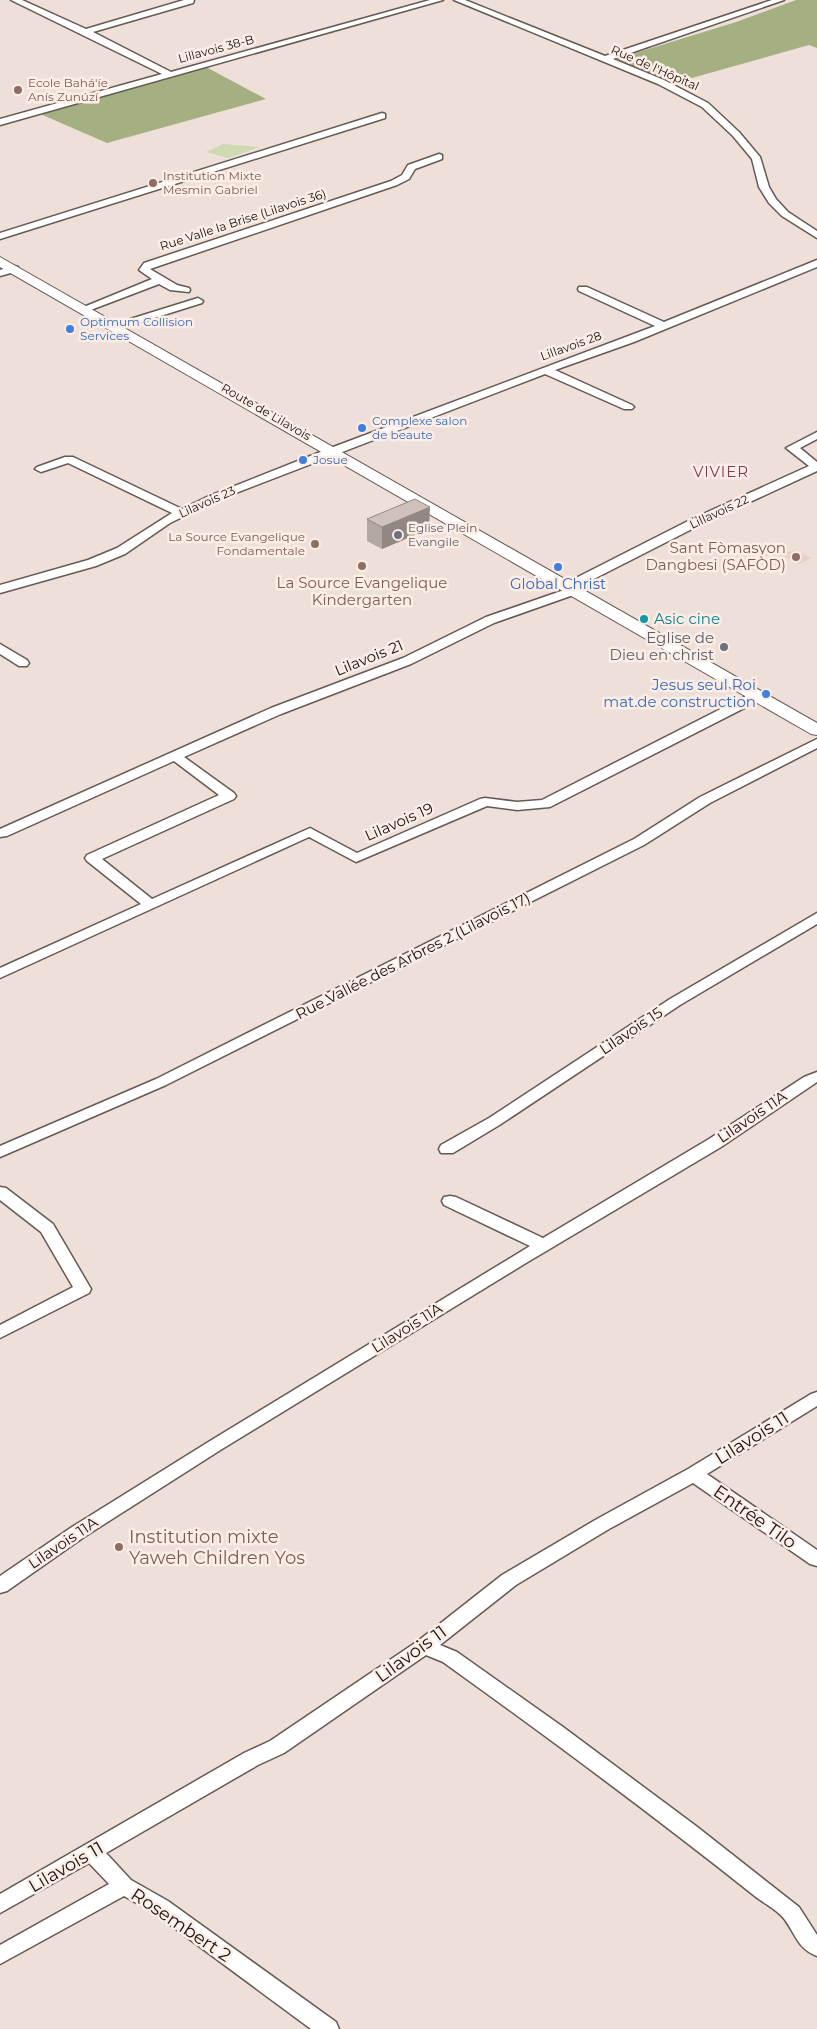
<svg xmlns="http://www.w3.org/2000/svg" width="817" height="2029" viewBox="0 0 817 2029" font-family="Montserrat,sans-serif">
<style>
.built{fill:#e8d2c7}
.green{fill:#cfdab3}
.forest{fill:#a4b082}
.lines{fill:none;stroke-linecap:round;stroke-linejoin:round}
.minor-casing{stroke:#655954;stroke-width:3}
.major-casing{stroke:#655954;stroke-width:2}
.minor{fill:#fff;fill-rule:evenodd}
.major{fill:#fff;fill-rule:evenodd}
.wall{fill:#b3a7a1}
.shaded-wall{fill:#928883}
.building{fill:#d0c2bb;stroke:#928883}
.education-dot{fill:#8d6e63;stroke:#fcede6;stroke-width:2}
.shop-dot{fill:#3f7fe0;stroke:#fcede6;stroke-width:2}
.worship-dot{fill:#6b7280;stroke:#fcede6;stroke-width:2}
.culture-dot{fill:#0f9aa8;stroke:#fcede6;stroke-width:2}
.labels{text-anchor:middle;stroke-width:5;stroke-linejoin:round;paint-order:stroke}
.far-street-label{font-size:12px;fill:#181311;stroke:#fcede6}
.far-education-label{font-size:12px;fill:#785e54;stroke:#fcede6;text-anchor:start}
.far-shop-label{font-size:12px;fill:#366cbe;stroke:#fcede6;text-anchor:start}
.far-worship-label{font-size:12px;fill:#5b616d;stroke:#fcede6;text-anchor:start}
.far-quarter-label{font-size:15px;letter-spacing:1px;fill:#853d50;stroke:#fcede6}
.education-label{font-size:15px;fill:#785e54;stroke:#fcede6;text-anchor:end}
.shop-label{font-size:15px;fill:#366cbe;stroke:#fcede6}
.culture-label{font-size:15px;fill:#0d838f;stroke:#fcede6;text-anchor:start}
.worship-label{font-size:15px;fill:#5b616d;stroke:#fcede6;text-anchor:end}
.street-label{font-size:15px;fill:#181311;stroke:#fcede6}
.near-street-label{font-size:18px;fill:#181311;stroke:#fcede6}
.near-education-label{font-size:18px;fill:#785e54;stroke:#fcede6;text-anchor:start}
</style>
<rect width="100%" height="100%" fill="#eee0d9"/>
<path class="built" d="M786,550L789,552L794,550L812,558L799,564L783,556L781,557L776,555Z"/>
<path class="green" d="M223,144L260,147L228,158L206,152Z"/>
<path class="forest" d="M796,0H817V48L809,45L674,83L616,59L736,22Z
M206,67L266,99L107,143L38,113Z"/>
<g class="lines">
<g class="minor-casing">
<path id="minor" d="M11,0H22L86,29L184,0H194L193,3L93,32L171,72L430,0H443L0,125V119L162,74Z
M454,0H465L605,56L772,0H784L613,59L664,80L708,103L739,132L760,157L769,187L776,199L788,212L817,231V238L782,216L769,203L759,187L752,159L733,136L702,107L658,84Z
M382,113L385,114V118L0,239V233Z
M439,154L442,155V159L415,169L409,179L397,185L150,269L177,285L189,288L190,290L189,292L170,290L159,284L88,311H80L79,309L152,279L139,270L144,263L391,181L402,175L408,165Z
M817,260V267L634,342L555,370L632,405L634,407L632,409H624L545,374L215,501L170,523L125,554L96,566L0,593V585L88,560L117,548L172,513L68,463L41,472L35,469L37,467L65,457H73L182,509L207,497L328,449L655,326L579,291L578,289L579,287H587L664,322Z
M14,266L18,267V271L0,276V270Z
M198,298L203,301L202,303L119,329H111L110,327L111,325Z
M817,432V439L800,448L817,462V471L698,526L578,587L581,590L579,593L494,623L411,664L281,714L184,757L234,793L236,796L234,799L102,859L152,899L310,828L357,853L480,799L485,798L517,802L542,800L754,692H764L765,695L764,698L550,807L517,810L487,806L356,862L309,837L0,978V968L141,904L87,861L85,858L87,855L219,795L174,761L7,836L0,837V829L271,708L403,658L486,617L564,590L562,587L564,584L690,520L809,466L786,448Z
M0,644L27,660L29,663L27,666H19L0,654Z
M817,739V748L710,803L644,845L166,1085L0,1157V1146L156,1079L634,839L700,797Z
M817,913V924L680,1005L501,1124L453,1153H441L439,1149L441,1145L489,1118L670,999Z
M817,1072V1082L721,1147L526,1263L222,1449L84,1537L7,1591L0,1593V1576L72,1527L210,1441L530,1246L444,1205L442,1201L444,1197L450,1196L456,1197L543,1238L709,1139L804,1077Z
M0,1187L6,1188L53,1224L91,1289L89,1293L0,1338V1325L73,1287L41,1232L0,1200Z
M817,1392V1406L707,1474L817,1550V1566L810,1564L693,1483L609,1529L516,1585L440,1645L457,1652L563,1727L696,1826L799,1907L817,1935V1956C798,1949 796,1935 785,1920C779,1911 765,1904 756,1897C654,1816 549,1738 443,1662L426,1655L284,1753L258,1765L106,1853L131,1880L168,1901L336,2022L339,2029H311L154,1913L124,1896L0,1964V1945L109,1884L89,1863L0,1913V1894L244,1753L270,1741L418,1641L502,1575L597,1519L688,1469L811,1394Z"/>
</g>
<g class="major-casing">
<path id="major" d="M0,257L817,723V735L811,734L0,267Z"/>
</g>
<use href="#minor" class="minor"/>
<use href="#major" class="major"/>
</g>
<path class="wall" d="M367,519L429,529L382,549L367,541Z"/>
<path class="shaded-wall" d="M430,507L429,529L382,549V527Z"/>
<path class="building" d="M415,499L430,507L382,527L367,519Z"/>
<g class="education-dot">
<circle cx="18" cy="90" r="5"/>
<circle cx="153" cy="183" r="5"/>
<circle cx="315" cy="544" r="5"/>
<circle cx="796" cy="557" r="5"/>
<circle cx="362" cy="566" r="5"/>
<circle cx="119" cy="1547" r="5"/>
</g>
<g class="shop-dot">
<circle cx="70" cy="329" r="5"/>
<circle cx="362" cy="428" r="5"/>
<circle cx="303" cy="460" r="5"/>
<circle cx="558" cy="567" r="5"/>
<circle cx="766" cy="694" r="5"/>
</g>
<g class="worship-dot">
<circle cx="398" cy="535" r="5"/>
<circle cx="724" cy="647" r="5"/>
</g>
<circle class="culture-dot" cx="644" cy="619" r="5"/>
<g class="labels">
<g class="far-street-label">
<text transform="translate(216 49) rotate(-15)" y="4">Lillavois 38-B</text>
<text transform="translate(655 68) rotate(24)" y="4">Rue de l'Hôpital</text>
<text transform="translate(243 220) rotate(-18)" y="4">Rue Valle la Brise (Lilavois 36)</text>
<text transform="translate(571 346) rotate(-20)" y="4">Lillavois 28</text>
<text transform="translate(266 412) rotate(30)" y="4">Route de Lilavois</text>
<text transform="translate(207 502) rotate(-24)" y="4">Lilavois 23</text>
<text transform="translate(719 512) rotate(-25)" y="4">Lillavois 22</text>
</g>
<g class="far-education-label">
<text x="28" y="87">Ecole Bahá'íe<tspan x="28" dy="14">Anís Zunúzí</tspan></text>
<text x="163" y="180">Institution Mixte<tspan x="163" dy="14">Mesmin Gabriel</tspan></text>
<text x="305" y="541" text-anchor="end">La Source Evangelique<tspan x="305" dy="14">Fondamentale</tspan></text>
</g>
<g class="far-shop-label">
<text x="80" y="326">Optimum Collision<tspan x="80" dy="14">Services</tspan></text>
<text x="372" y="425">Complexe salon<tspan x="372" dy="14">de beaute</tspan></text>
<text x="313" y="464">Josue</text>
</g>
<g class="far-worship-label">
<text x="408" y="532">Eglise Plein<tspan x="408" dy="14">Evangile</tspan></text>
</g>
<g class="far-quarter-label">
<text x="721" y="477">VIVIER</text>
</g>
<g class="education-label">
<text x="786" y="553">Sant Fòmasyon<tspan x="786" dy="17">Dangbesi (SAFÒD)</tspan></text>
<text x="362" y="588" text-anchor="middle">La Source Evangelique<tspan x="362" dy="17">Kindergarten</tspan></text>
</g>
<g class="shop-label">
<text x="558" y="589">Global Christ</text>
<text x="756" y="690" text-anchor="end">Jesus seul Roi<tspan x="756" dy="17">mat.de construction</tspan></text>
</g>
<g class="culture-label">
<text x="654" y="624">Asic cine</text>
</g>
<g class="worship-label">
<text x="714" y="643">Eglise de<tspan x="714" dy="17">Dieu en christ</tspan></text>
</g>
<g class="street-label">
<text transform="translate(369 658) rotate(-22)" y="5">Lilavois 21</text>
<text transform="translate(399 822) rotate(-24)" y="5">Lilavois 19</text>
<text transform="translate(413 956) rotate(-27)" y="5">Rue Vallée des Arbres 2 (Lilavois 17)</text>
<text transform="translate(631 1031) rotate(-34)" y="5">Lilavois 15</text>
<text transform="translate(752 1117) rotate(-34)" y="5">Lilavois 11A</text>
<text transform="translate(407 1328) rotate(-32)" y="5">Lilavois 11A</text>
<text transform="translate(63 1543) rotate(-34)" y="5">Lilavois 11A</text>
</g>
<g class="near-street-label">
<text transform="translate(752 1438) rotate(-32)" y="6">Lilavois 11</text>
<text transform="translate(755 1517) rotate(35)" y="6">Entrée Tilo</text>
<text transform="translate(411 1654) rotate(-36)" y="6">Lilavois 11</text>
<text transform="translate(66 1867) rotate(-30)" y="6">Lilavois 11</text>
<text transform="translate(181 1925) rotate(34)" y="6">Rosembert 2</text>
</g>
<g class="near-education-label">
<text x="129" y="1543">Institution mixte<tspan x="129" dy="21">Yaweh Children Yos</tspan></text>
</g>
</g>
</svg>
